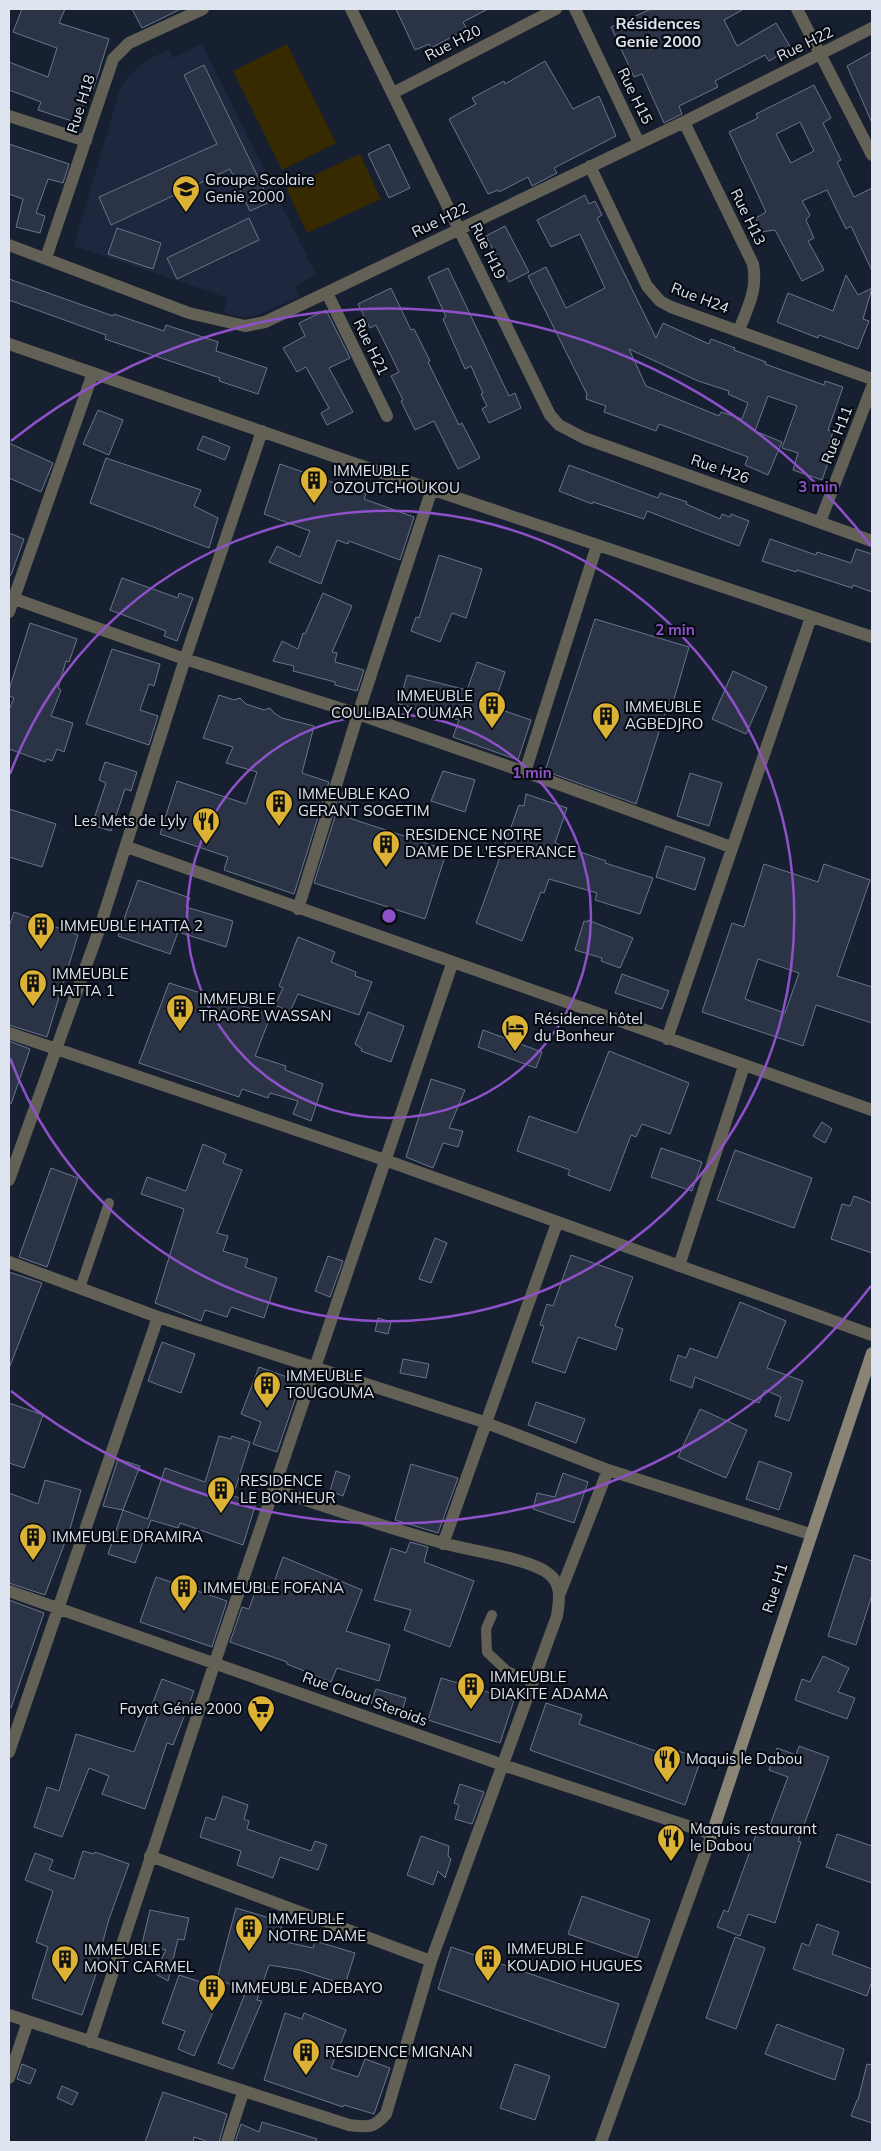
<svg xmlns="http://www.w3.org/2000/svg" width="881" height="2151" viewBox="0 0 881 2151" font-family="Mulish,sans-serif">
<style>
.built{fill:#1d283f}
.green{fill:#372900}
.building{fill:#2b3446;stroke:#6a758a;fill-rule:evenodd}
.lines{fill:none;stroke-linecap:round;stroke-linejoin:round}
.lane{stroke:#636056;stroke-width:10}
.street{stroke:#636056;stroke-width:12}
.secondary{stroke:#898474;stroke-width:12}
.ring{fill:none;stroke:#8f51c9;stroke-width:2.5}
.labels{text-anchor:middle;stroke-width:4.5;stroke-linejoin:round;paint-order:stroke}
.street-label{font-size:15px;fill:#dee4f0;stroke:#060a11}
.poi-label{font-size:15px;fill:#dee4f0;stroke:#060a11;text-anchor:start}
.neighbourhood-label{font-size:16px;font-weight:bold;fill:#dee4f0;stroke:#060a11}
.centre{fill:#8f51c9;stroke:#060a11;stroke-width:2.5}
.ring-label{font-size:15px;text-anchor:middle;font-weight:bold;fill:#8f51c9;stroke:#060a11;stroke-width:4.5;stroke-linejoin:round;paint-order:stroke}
</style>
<rect width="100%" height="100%" fill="#172031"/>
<path class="built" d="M202,44L316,275L294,286L299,297L255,316L239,317L223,312L228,298L74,246L120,89L127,78L144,62L169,49L173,58Z"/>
<path class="green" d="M287,44L336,143L282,170L233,71Z
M360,154L381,199L307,233L286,188Z"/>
<path class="building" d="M22,9H65L59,23L109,39L93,90L88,88L78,123L38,110L41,102L9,90V62L48,77L57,48L13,32Z
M132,9H181L142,28Z
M396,9H488L463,22L467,29L431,48L429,44L415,50Z
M651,9H744L724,20L737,46L776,23L791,48L769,61L765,55L715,81L718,87L679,106L682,114L664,123L642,74L634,77L611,27Z
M872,52V123L847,66Z
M545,61L573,109L599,96L616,136L554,168L557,173L532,186L528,177L499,192L498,190L488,194L449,119L476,104L472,98L504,81L505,84Z
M204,65L270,202L250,211L230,169L111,225L99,197L217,144L184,75Z
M814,85L831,118L823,123L841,160L837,162L854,197L872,188V271L851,226L846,229L827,190L802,201L810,215L806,220L814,238L808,241L824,270L802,281L775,230L761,232L756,218L766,212L729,132L758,118L756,114ZM800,122L814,151L791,163L776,134Z
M9,144L69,164L63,183L48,179L36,213L45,216L40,233L16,227L23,199L9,194Z
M389,144L410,188L389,198L368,154Z
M585,195L589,204L595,201L602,215L597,218L656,338L663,323L709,344L711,339L735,348L734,350L766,362L765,364L824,385L825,381L843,387L828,430L833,432L824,458L829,460L822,480L793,470L798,453L782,448L797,406L768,396L755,431L782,442L768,475L745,465L748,457L659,424L656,431L626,420L604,412L606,406L586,399L587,394L528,276L546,267L566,308L605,288L580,234L551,247L537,220ZM629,349L698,381L729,391L728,394L748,403L742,419L721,412L719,416L646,386Z
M249,218L259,240L177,279L167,258Z
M505,226L529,272L509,282L486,236Z
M117,228L161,243L153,269L108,254Z
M448,268L509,396L515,393L521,408L489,423L482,409L487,406L481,394L483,393L471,366L465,369L443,319L446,317L428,277Z
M846,275L858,295L872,288L863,319L869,321L858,349L819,335L818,338L777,322L788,293L833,311Z
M9,279L113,316L114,314L164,331L166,325L218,342L216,351L267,368L258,394L219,381L220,378L105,339L106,335L9,300Z
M391,288L411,330L414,329L430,361L428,362L459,425L462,423L480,458L458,469L434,421L415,430L401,401L403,400L391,376L399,372L376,325L370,328L358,304Z
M326,310L350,358L329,368L353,412L327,425L321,413L329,408L306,367L297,372L283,348L305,336L299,323Z
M98,410L123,420L109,455L83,444Z
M203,436L230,447L225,460L197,449Z
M9,443L53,463L41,492L9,478Z
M106,458L201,490L194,506L218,518L209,548L90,503Z
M280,464L366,494L364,499L414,517L400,560L349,541L348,544L337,540L321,584L269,562L277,546L300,557L310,531L264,514Z
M569,465L658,498L660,493L687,502L686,504L720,519L722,514L730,517L731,514L749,521L739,546L647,511L644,519L593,502L592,504L559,491Z
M9,533L24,539L11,575H9Z
M770,539L816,555L817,552L851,563L856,549L872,554V592L853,585L852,588L797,570L796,572L762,561Z
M439,555L482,569L466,618L452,613L440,642L411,631L416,617L419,618Z
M122,578L178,598L179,593L193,598L177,641L164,636L166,631L110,610Z
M323,593L352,606L332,652L337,653L335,662L364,670L357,691L335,685V682L293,671L294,666L273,661L282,641L298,649L303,633L305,634Z
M595,619L689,647L672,706L668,704L636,804L545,771Z
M30,623L77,639L69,662L66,661L58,688L61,690L51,716L73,723L64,752L57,749L52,761L47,759L45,762L9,749V710L14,698L9,696V690Z
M112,649L160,664L154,686L149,684L140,710L158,716L149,745L86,724Z
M477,662L505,672L493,707L531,720L518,760L453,737L459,720L399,704L407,675L467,690Z
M733,671L767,687L746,734L712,719Z
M219,695L234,700L240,698L246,704L264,710L270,708L274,713L282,718L314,726L302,773L329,782L294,894L224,870L228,857L160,834L177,781L246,804L257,772L226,763L233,747L203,738Z
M105,762L137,772L131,791L125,789L111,831L92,825L106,783L99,780Z
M443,771L475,780L465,812L431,801Z
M690,773L722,783L709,826L677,816Z
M344,788L354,791L346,817L447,850L425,919L314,883Z
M526,794L567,808L555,843L606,861L605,863L653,878L640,914L595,900L597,893L549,879L544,893L541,892L522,941L476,923L519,805L524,806Z
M9,809L56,824L42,867L9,857Z
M666,846L705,858L695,890L656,877Z
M764,864L818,882L824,864L870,880L837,976L872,987V1023L816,1005L803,1046L702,1012L732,923L744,927ZM758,959L799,973L785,1013L745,999Z
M138,880L190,898L186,907L233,921L226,947L178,932L170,954L118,936Z
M14,912L78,935L47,1037L9,1025V927Z
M588,920L633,938L620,968L601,961L602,958L575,950L584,921L587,922Z
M298,937L335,952L331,962L356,972L355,976L372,982L359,1015L298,994L290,1012L275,1005L283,988L279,986Z
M622,974L669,991L662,1009L615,993Z
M169,983L271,1015L255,1056L286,1066L285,1070L323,1084L311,1121L293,1114L298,1101L270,1093L268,1098L242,1089L239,1097L139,1063Z
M368,1012L404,1026L391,1062L361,1051L362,1049L355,1044Z
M483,1030L542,1052L536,1068L478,1047Z
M9,1041L30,1049L11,1104L9,1103Z
M609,1051L689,1083L670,1134L642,1124L636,1137L631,1135L610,1191L568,1175L570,1170L517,1151L529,1116L577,1133Z
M431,1079L465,1090L449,1128L463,1131L458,1147L443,1143L433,1168L406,1157Z
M822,1122L832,1129L825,1143L813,1136Z
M203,1144L226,1154L223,1163L242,1170L217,1233L228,1236L223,1251L248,1259L245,1267L277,1278L264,1318L231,1307L227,1317L205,1310L201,1321L155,1303L184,1209L141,1194L147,1177L186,1191Z
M661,1148L702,1162L692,1191L651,1177Z
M735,1150L812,1178L794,1228L717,1200Z
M51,1168L78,1178L47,1267L19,1257Z
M854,1196L872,1203V1253L831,1239L842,1204L850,1206Z
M435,1238L447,1243L431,1283L419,1279Z
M571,1255L633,1277L615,1326L623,1329L616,1350L578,1337L565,1373L532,1362L544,1326L540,1325L547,1304L553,1306Z
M328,1256L343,1261L330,1297L315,1291Z
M9,1272L42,1283L10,1366H9Z
M740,1302L786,1321L767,1368L803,1381L789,1421L775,1416L781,1397L765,1390L759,1403L695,1377L692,1388L670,1380L678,1355L686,1358L690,1348L717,1358Z
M378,1318L391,1322L388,1334L375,1331Z
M162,1342L195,1354L181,1393L148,1381Z
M403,1359L429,1364L426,1378L400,1373Z
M259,1367L301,1382L277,1452L253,1444L261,1422L241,1414Z
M536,1402L585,1419L576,1443L528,1425Z
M9,1403L43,1415L24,1468L9,1463Z
M700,1409L747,1430L726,1478L678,1457Z
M219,1436L231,1439L232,1436L250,1442L233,1496L256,1503L243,1545L180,1523L178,1528L151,1520L135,1563L108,1554L123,1510L148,1519L165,1468L205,1482Z
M118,1459L140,1466L123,1510L103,1506Z
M759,1461L792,1473L779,1510L746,1499Z
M411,1464L458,1478L438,1533L395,1520Z
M336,1471L350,1476L343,1496L330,1491Z
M563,1473L588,1482L574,1523L533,1509L537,1493L555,1497Z
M45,1480L81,1490L70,1529L45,1595L9,1583V1493L38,1504Z
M410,1542L428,1547L424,1562L474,1581L450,1647L404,1630L411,1610L374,1600L391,1548L406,1553Z
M854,1555L872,1561V1595L856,1645L828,1636Z
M283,1557L362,1590L346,1631L390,1645L379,1681L337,1668L331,1682L287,1664V1662L230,1642L242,1607L249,1609L258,1583L272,1588Z
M156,1577L227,1601L212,1647L140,1622Z
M9,1600L44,1613L11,1708L9,1707Z
M823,1656L849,1668L838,1692L855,1698L847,1719L795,1700L802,1679L810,1682Z
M441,1678L514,1700L500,1743L428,1720Z
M162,1679L194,1691L173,1745L167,1743L145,1809L102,1794L109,1776L89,1768L62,1837L34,1827L47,1787L59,1791L76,1734L134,1752Z
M376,1689L406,1698L401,1714L371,1704Z
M546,1703L582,1715L579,1724L667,1755L670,1748L701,1759L685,1805L530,1750Z
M799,1746L829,1757L798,1841L801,1842L775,1923L748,1914L740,1936L717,1927L724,1910L728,1912L759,1826L768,1830L788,1777L769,1770L777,1748L796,1755Z
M460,1784L484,1792L472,1824L455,1819L459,1805L454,1803Z
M223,1796L248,1805L244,1819L249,1821L247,1829L311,1851L315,1841L327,1845L318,1870L280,1857L273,1878L237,1865L241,1851L200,1837L206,1817L215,1820Z
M837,1834L872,1846V1883L826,1867Z
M421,1836L449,1846L448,1856L451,1859L445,1878L438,1871L433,1885L407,1875Z
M83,1851L94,1854L95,1852L129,1864L109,1919L96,1967L98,1968L82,2015L32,1998L48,1947L36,1942L53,1891L25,1880L35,1853L53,1860L49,1870L74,1879Z
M582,1896L650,1920L637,1958L568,1934Z
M236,1908L283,1922L277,1940L313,1948L315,1941L355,1953L345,1985L300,1970L269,1965L257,2000L262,2001L233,2069L218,2063L246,1991L217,1979Z
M150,1910L189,1918L184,1940L178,1939L168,1981L154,1973L166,1950L142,1944Z
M817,1924L839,1932L832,1954L872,1969V1981L867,1996L793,1969L802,1943L809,1946Z
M735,1937L765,1948L736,2029L706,2018Z
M451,1947L619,2004L605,2048L438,1989Z
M179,1975L223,1989L194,2056L178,2049L185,2031L162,2023Z
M285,2013L302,2019L304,2013L346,2030L331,2068L358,2077L365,2059L390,2068L374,2114L344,2105L343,2107L264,2080Z
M777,2024L844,2049L835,2080L765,2054Z
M22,2064L36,2070L30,2084L17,2079Z
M515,2064L550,2076L535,2120L500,2108Z
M867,2064L872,2065V2123L851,2116L857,2100H858Z
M62,2086L78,2093L72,2105L57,2098Z
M163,2092L227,2114L219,2142H209L194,2137L193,2142H145Z
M262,2122L317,2139L316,2142H235L241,2124L259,2132Z"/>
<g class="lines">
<path class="lane" d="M80,1288L109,1203
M492,1615L486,1629L487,1652L507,1671L533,1682"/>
<path class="street" d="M351,9L550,415L559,425L584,438L872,541
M575,9L639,143
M797,9L872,155
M393,93L556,9
M9,116L86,141
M684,122L753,264C758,289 748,307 739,330
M590,166L647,286L660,301L671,307L872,379
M9,245L189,313L245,326L265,322L684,122L872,28
M46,258L113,59L129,43L203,9
M327,293L387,416
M9,344L356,464L872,637
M820,522L872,387
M9,597L185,659L358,714L525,772L731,847
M9,612L93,373
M525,772L597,545
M127,847L872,1110
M298,909L358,714L432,489
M9,1033L385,1160L872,1335
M667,1039L811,617
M9,1180L99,930L185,659L262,431
M9,1262L158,1317L484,1422L608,1470L810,1534
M679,1266L744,1066
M443,1544L557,1223
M9,1591L503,1765L712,1834L601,2142
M560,1593L608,1470
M9,1752L158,1317
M150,1856L431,1961
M9,2015L349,2125C367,2127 373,2129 386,2114L431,1961L557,1616C559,1601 563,1585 549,1574C530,1558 469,1551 443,1543C386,1528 331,1508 275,1490
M90,2042L215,1662L452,964
M9,2078L28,2021
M227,2142L243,2093"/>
<path class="secondary" d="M712,1834L872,1353"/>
</g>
<g class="ring">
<circle cx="389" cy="916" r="202"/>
<path d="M10 774A405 405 0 1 1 10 1058"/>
<path d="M871 1286A607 607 0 0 1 11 1391M11 441A607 607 0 0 1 871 546"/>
</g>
<defs>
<g id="school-pin" transform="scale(1.4375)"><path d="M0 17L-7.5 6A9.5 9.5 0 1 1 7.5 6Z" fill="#dbb233" stroke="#060a11"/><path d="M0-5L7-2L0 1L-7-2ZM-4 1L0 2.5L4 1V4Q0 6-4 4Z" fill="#111"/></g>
<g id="building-pin" transform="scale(1.4375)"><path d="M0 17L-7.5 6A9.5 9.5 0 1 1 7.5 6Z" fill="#dbb233" stroke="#060a11"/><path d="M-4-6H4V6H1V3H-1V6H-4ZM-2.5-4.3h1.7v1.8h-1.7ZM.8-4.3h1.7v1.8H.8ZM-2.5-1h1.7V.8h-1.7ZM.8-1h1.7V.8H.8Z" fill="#111"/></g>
<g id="restaurant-pin" transform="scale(1.4375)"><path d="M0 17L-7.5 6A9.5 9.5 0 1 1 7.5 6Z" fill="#dbb233" stroke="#060a11"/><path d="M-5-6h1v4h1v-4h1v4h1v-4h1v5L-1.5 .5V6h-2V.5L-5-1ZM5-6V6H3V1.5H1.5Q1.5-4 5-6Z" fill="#111"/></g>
<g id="hotel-pin" transform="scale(1.4375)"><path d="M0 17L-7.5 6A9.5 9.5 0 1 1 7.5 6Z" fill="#dbb233" stroke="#060a11"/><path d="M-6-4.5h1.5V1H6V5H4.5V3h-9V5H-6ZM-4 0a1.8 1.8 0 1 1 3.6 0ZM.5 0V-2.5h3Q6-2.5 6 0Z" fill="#111"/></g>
<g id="supermarket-pin" transform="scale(1.4375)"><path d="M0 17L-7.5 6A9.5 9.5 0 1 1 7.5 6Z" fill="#dbb233" stroke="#060a11"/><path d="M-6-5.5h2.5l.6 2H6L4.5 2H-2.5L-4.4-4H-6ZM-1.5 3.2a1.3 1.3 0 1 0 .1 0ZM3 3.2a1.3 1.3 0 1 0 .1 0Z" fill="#111"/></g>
</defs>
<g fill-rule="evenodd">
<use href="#school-pin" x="186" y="189"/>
<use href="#building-pin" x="314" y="480"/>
<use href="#building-pin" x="492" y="705"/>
<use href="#building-pin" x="606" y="716"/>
<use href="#building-pin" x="279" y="803"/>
<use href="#restaurant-pin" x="206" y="821"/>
<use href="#building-pin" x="386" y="844"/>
<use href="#building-pin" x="41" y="926"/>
<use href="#building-pin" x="33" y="983"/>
<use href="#building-pin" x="180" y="1008"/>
<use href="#hotel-pin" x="515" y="1028"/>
<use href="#building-pin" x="267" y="1385"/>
<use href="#building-pin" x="221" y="1490"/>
<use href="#building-pin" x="33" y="1537"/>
<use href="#building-pin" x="184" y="1588"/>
<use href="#building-pin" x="471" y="1686"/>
<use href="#supermarket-pin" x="261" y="1709"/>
<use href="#restaurant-pin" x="667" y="1759"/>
<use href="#restaurant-pin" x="671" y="1838"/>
<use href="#building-pin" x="249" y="1928"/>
<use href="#building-pin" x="488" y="1958"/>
<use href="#building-pin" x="65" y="1959"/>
<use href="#building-pin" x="212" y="1988"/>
<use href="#building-pin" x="306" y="2052"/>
</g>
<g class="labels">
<g class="street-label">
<text transform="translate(453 43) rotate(-27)" y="5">Rue H20</text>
<text transform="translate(805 44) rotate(-26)" y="5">Rue H22</text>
<text transform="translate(635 96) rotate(64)" y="5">Rue H15</text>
<text transform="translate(81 104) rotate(-72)" y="5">Rue H18</text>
<text transform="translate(748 217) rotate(64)" y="5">Rue H13</text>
<text transform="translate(440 220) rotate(-26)" y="5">Rue H22</text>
<text transform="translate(488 251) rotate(64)" y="5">Rue H19</text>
<text transform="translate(700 298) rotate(21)" y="5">Rue H24</text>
<text transform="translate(371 347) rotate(64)" y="5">Rue H21</text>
<text transform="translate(837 435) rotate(-69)" y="5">Rue H11</text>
<text transform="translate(720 469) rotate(19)" y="5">Rue H26</text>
<text transform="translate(775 1588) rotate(-72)" y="5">Rue H1</text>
<text transform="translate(365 1699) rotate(20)" y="5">Rue Cloud Steroids</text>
</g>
<g class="poi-label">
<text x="205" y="185">Groupe Scolaire<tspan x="205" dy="17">Genie 2000</tspan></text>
<text x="333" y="476">IMMEUBLE<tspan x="333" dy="17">OZOUTCHOUKOU</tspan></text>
<text x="473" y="701" text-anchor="end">IMMEUBLE<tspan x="473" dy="17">COULIBALY OUMAR</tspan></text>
<text x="625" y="712">IMMEUBLE<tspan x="625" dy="17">AGBEDJRO</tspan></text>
<text x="298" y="799">IMMEUBLE KAO<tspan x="298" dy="17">GERANT SOGETIM</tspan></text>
<text x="187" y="826" text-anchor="end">Les Mets de Lyly</text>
<text x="405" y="840">RESIDENCE NOTRE<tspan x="405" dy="17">DAME DE L'ESPERANCE</tspan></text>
<text x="60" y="931">IMMEUBLE HATTA 2</text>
<text x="52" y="979">IMMEUBLE<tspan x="52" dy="17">HATTA 1</tspan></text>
<text x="199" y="1004">IMMEUBLE<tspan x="199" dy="17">TRAORE WASSAN</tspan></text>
<text x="534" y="1024">Résidence hôtel<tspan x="534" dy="17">du Bonheur</tspan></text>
<text x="286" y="1381">IMMEUBLE<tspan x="286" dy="17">TOUGOUMA</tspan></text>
<text x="240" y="1486">RESIDENCE<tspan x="240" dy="17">LE BONHEUR</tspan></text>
<text x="52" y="1542">IMMEUBLE DRAMIRA</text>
<text x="203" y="1593">IMMEUBLE FOFANA</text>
<text x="490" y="1682">IMMEUBLE<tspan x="490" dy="17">DIAKITE ADAMA</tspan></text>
<text x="242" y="1714" text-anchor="end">Fayat Génie 2000</text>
<text x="686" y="1764">Maquis le Dabou</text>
<text x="690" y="1834">Maquis restaurant<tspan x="690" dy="17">le Dabou</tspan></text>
<text x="268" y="1924">IMMEUBLE<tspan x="268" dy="17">NOTRE DAME</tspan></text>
<text x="507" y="1954">IMMEUBLE<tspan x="507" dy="17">KOUADIO HUGUES</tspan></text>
<text x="84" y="1955">IMMEUBLE<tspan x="84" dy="17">MONT CARMEL</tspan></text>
<text x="231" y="1993">IMMEUBLE ADEBAYO</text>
<text x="325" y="2057">RESIDENCE MIGNAN</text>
</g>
<g class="neighbourhood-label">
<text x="658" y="29">Résidences<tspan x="658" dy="18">Genie 2000</tspan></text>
</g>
</g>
<circle cx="389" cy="916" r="8" class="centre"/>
<g class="ring-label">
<text x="818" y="492">3 min</text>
<text x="675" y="635">2 min</text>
<text x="532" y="778">1 min</text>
</g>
<rect width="881" height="2151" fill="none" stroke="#dee4f0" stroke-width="20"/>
</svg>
